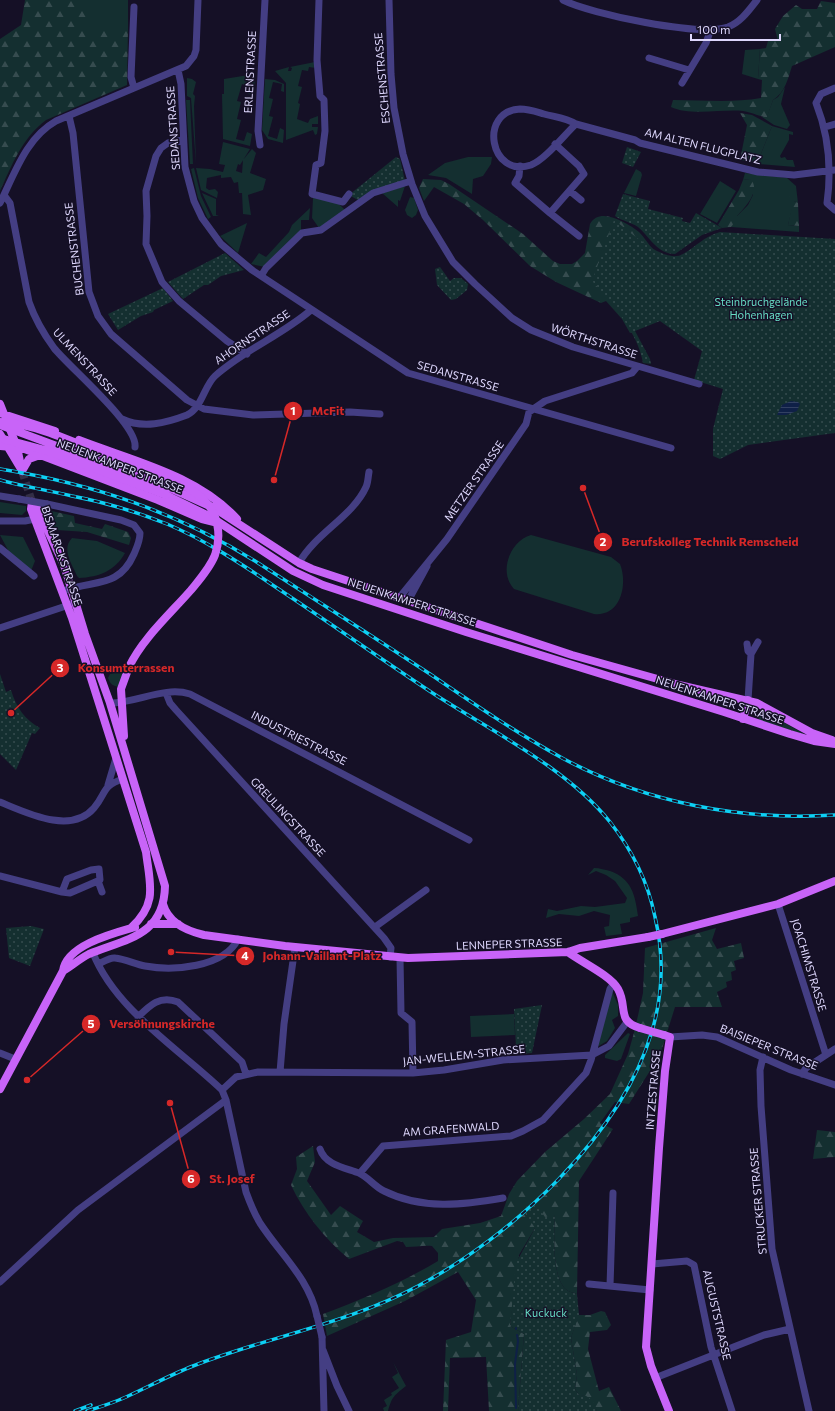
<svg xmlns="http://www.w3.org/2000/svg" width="835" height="1411" viewBox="0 0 835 1411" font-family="Commissioner,sans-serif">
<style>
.green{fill:#142f30}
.forest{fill:url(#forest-firs)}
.park{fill:url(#park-dots)}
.water{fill:url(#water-rules)}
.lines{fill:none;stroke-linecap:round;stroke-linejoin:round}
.stream{stroke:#0f2047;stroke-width:2}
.major-tunnel{stroke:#332e46;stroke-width:8;stroke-dasharray:8 4;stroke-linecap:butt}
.minor{stroke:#443e83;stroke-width:7}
.major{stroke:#c864f8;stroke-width:8}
.rail-casing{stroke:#0dd0f4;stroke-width:3.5}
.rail{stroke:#151026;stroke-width:2;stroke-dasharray:6;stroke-linecap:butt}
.minor-bridge{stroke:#443e83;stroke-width:7}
.major-bridge{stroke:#c864f8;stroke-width:8}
.labels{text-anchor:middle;stroke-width:3;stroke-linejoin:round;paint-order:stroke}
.street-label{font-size:11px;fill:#ded7fd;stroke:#151026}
.park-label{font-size:11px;fill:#66dbc4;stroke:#151026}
.leader{fill:none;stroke:#d62828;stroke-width:1.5}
.callout-dot{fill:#d62828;stroke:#151026;stroke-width:1.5}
.mark-label{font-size:12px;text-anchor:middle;font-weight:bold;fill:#fff}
.callout-label{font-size:12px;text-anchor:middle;font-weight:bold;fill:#d62828;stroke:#151026;stroke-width:3;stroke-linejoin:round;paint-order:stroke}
</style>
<defs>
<pattern id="forest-firs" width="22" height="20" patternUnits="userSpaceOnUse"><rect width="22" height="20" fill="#142f30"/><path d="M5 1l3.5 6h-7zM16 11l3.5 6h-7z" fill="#364c4f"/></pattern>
<pattern id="park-dots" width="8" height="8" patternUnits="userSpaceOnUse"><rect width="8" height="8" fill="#142f30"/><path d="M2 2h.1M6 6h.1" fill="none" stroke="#364c4f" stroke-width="1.8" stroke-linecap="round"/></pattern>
<pattern id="water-rules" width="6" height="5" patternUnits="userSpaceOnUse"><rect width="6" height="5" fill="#0f2047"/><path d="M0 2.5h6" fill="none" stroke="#324062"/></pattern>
</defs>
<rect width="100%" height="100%" fill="#151026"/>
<path class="green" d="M86,0H128V27H86Z
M760,49L758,79L742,74L745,50Z
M315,62L316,68L309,67L308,71L302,70L298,86L302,87L298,103L300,104L297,119L308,123L310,119L318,116V124H312V127H318L317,134L315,135L313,130L286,140V83L275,71L289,67L288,71H291L292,68L290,67Z
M255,74L254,95L248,94L250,87L242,84L237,101L241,102L237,119L241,120L236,139L244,141L247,132L252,134L250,146L223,139L222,94H224V79Z
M187,78L192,79L196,82L193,94L195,96L194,106L196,164L191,98L187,96Z
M265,79L275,80L284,84V92L281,91L282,84L273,82L269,98L273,99L269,116L273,117L268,136L277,139L280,128L284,130L283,143L268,139L262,130Z
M785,87L781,104L790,125L787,129L774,125L762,117L767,116L773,100L778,97Z
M186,100H190L193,164H190Z
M772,126L793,132V135L789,134V140L780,156L781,158L785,157L787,160H793L795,167L759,164H760L758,161Z
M223,142L250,149L240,165L238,164L236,171L242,173L243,160L252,149L256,153L250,173L266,179L263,190L248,195L251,215L243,214L242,193H239L238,182L234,183L231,177L221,178V175L207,178L206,188L209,190L215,189L218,192L217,198L201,190L196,168L210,169L223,172L225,165L219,164Z
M468,157H492L491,164L483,176L473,179L472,194L446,178L428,175L445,163Z
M194,168L201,196L211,217L208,219L198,198L191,169Z
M636,169L641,172L642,175L636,196L624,193Z
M745,173L787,178L796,186L798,203L794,201L788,225L799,226V232L731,227L737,216L748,205L753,195L750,179L743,180Z
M720,181L736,191L717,223L700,214Z
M405,186L400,201L398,200V207L382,193Z
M202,193L216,199V215L219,216H213Z
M317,196L337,202L345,210L319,228L312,218L313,198Z
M410,197L414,198L418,210L416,215L412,218L407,215L405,210Z
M310,208L309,220H301V231L265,267L251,264L259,253L266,257L289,232L292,225Z
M247,223L238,253L220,236Z
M0,502L26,506V511L22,515L0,513Z
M0,535L23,537L35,561L31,571L9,552Z
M531,535L611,557L620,564C628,584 621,617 594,614L514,589C498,572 510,541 531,535Z
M72,538L97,541L125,553C115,571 99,577 79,578L77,576C72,564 61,549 72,538Z
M126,665L119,687C113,686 110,684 108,678L110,674L117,672L116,668Z
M760,712L774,717L806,735L759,720L758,716Z
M594,868C600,868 605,870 610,871C632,879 635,895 638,916L630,918V922L620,924L622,934L606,936L604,927L609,926L610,915L594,911L579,916L559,914L546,918L548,909L557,911L581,906L595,907L625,903L627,898L615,881L606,875L596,871L588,875Z
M612,991L618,1005V1016L612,1020L615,1028L607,1041L597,1047Z
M514,1014L515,1035L471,1037L470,1016Z
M628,1033L630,1034L621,1059L617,1061L605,1058V1055Z
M393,1362L406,1386C395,1395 392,1396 388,1411H384L383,1408L387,1406L384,1400L392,1395L391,1393L399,1388L392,1377L398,1373Z"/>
<path class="forest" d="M25,0H86V27H128L127,85L46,120C22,138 12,165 0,191V39L21,25Z
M821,1L835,3V47L792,66C788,79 785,92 773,100L767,117C759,117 752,112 743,111C722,109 690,116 671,107L673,100C702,100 733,103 761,98L762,80L758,79L760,49L766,48L768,41H778L775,29L783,16L796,5L802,9H817Z
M740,113L752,115L772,126L758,161H762V163L740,160L747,125Z
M423,179L441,180L449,184L523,234L553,261L560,264H572L577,261L585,253L590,224C600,206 627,223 639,232C644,237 648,244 653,249L635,331L630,333L622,319L606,301L601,303L556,282L530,266L483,220L464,204L434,187L424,201L419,188Z
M750,179C762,190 745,207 737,216V219L731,227L722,228L718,225L739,190L743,180Z
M790,195H794V201L798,203L799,226L788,225L792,206L789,205Z
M47,510L74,516L75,523L102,529L105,524L128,532L131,538L129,545L87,532L57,530L48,523L44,512H46Z
M716,928L712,940L717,949L741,943L744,958L734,961L736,970L731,972L732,980L726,982L727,987L717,992L722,1007H675L660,1055L629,1104L615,1102L600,1123L613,1129L579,1181L577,1294C571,1292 566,1291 563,1286C552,1271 554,1233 555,1215L535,1228L519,1255L510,1326L524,1334L518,1411H489L486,1357L450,1358L448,1411H443L446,1340L471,1332L476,1300L458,1272L405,1301L327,1336L323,1314C363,1299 401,1283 438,1261V1253L432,1246C424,1245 415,1247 406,1247L403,1242L397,1241L349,1259C325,1239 304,1213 291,1185L297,1169L296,1157L313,1146L315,1162L307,1181L331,1215L340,1206L363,1221L357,1232L374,1242L393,1238L434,1237L442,1229L480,1223L501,1216L509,1194L517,1181L545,1152L584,1119L610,1094L628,1054L635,1029L643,993L645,948Z
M817,1130L835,1132V1157L813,1159Z
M601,1311L605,1312L611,1325L607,1330L590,1332L588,1349L599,1391L609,1387L621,1411H597C594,1404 587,1394 579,1395L575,1389L577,1375L571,1338L578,1316L579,1315H590Z"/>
<path class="park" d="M627,147L641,152L633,167L622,163Z
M396,157L400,159L405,181L358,200L349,195Z
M623,194L650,201L648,209L683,218L682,221L690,223L696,213L722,228L702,235L675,254C657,254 650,237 638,227C631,222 622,221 615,216Z
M614,220C630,231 664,265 683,254C697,246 703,237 720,232L835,239V433L748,445L720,459L713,456V429L723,389L694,380L702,351L660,321L635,331L650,359L651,364L643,363C638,332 612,304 592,281Z
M225,253L244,270L221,276L208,285H204L183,299L168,282Z
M440,267L450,281L454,278H461L468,284L467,290L456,299L451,300L437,285L435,269Z
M163,288L173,301L154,310L153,312L141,316L118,330L108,314Z
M0,674L6,692L11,690C16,707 25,720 40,728L35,734L32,733L16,770L0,754Z
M31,926L44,929L30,966L9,958L6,928Z
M542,1005L532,1053L520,1054V1047H516L514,1009Z
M533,1200L545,1217L555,1215C554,1233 552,1271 563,1286C566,1291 571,1292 577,1294L579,1315L571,1338L577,1375L575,1389L579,1395C589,1394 594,1402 597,1411H518L524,1334L510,1326L516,1263L535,1228L523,1210Z"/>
<path class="water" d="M791,401L798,402L800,404L797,411L786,415H777L782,405Z"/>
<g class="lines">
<path class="stream" d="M516,1328V1329
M516,1408L515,1364L518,1341L517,1335"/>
<path class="major-tunnel" d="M22,471L32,502"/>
<path class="minor" d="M319,0L317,60L320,96L324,100L325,131L321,163L316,165L312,194L343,202L349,194
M389,0L391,74L394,108L403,154L412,184L425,216L453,262L475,284L512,318L531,330L573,347L699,384
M563,0C591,14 700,37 728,27C741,22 749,10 757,0
M134,7L131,77L134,88
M649,58L689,70
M178,70L181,84L185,167L194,201L202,218L221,244L252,270L408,373L671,448
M682,83L706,43L711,29
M835,88L821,94L816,103C829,136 832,167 827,203L835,210
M69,116L73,133L89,292L98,316L111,334L187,400L204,409L253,415L350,412L380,414
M576,124C564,135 546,159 531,165C490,179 478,111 520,109C529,109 537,112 544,114C555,117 566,118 576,124L635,140L640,143L758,172L794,175L835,170
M825,127L835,124
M183,140L168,143L161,148L156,156L146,191L147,216L146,244L162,282L179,301L227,341L247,354
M260,145L258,131L265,0
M520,166L519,176L515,183L550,213L584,174L579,166L555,144
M570,191L581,200
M4,195L10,203L29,302C35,319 43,333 54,348C69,367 138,425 135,447
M0,203C15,173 26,138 56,121L186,66L194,56L196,50L198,0
M550,213L579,236
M261,276L266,268L302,233L321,230L373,193L411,181
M122,419C143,429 166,423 187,415C202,408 204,386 215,376C244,350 282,335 311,310
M0,496L19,499
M47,504L121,520L134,525L140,533C140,541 137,547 134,554C119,588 95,580 66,590
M0,521H25L35,519
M0,548L34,576
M299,563C315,534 353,516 366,487C368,483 368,477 369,472
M399,598L447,539L526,424L529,412L545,401L632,373L637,367
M408,601L427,566
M0,628L72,604
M747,644L748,651L751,654L758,642
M166,693L170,703L176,710L384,938L391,948L390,957
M748,700L751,654
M110,703C137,703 164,686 190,694L469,840
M108,785L116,758
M0,802C27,813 71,835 94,808C107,793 101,786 123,779
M0,876L62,892L70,893L100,880L99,869L91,870L67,879L62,892
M98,881L102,892
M778,904L826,1055
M375,927L426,890
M93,953C115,1009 179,1049 222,1090L226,1100L246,1192C250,1203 254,1213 260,1223C280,1254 309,1278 317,1316
M400,958L401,1013L412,1022L413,1073
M98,964C103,962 110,957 115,958C125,959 135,964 145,966C172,971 224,968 238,939
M138,1017C150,1005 160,995 178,1002L242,1062L246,1074
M670,1037L702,1035L717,1037L791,1070L835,1085
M0,1053L15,1059
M763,1057L760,1070L761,1106L772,1249L809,1411
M280,1072L284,1024L295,947
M802,1074L806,1068L835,1049
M222,1090L236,1077L258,1072L413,1073L444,1070L503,1060L592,1055L609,1046L627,1022
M320,1149C325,1165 346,1168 359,1173C368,1177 375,1187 384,1191C422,1210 463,1205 503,1198
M360,1173L383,1146L511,1136L523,1131L543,1120L586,1073L591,1060L610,989L614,983
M652,1264L687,1261L694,1265L711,1347L732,1411
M0,1282L78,1210L226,1100
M589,1284L650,1290
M610,1286L613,1193
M322,1337L324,1411
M323,1350L337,1386L349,1411
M655,1378L764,1335L790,1329"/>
<path class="major" d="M0,404L17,447L22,471
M0,413L55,431
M0,434L21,469
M79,440C133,461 197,475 237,519
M0,446L22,448L158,500L202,519L214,522
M22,471L29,459L40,455
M170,488L214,508L299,563L312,569L572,655L679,685L757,703L812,733L832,740
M166,495L211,517L293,571L323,585L466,632L724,712L790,734L814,741L835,744
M32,502L37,508L64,565L85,634L110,703L165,886C164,936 126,939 89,954C79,959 72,966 63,971
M32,502L31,509L72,618L146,852C150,885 158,903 131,928
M743,719L748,700
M124,736L121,689L129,667
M163,904C168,922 187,931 204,935L285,946L408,958L568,952L580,948L648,937
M151,924H178
M662,934L778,904L835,881
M568,952C581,962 610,975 618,989C628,1007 616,1021 640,1028
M664,1035L670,1037L665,1071L659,1148L646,1347L651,1366L669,1411
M0,1089L63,971C66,945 114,933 135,927"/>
<g class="rail-casing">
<path id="rail" d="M0,469C93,484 174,511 255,561C313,598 372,636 430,674C474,704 518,734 564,759C647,803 742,821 835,815
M0,480C24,487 48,490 72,496C104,502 137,512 167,524C205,540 240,563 274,586C327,621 378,657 431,692C489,730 566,767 610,822C632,850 648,882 655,917C664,955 663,994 652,1031C622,1135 511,1237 418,1286C347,1324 267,1337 193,1366C170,1375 148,1387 126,1397C113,1403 100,1407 87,1411
M75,1411L91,1405"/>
</g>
<use href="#rail" class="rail"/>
<path class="minor-bridge" d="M19,499L47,504
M317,1316L322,1337"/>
<path class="major-bridge" d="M0,422C40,424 81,446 118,460C144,470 183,479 203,499C218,513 222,535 215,555C210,568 200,579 191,590C171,613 142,639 129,667
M0,425L170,488
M0,438L45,450L166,495
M648,937L662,934
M640,1028L664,1035"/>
</g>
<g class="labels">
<g class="street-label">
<text transform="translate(250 72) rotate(-87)" y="4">ERLENSTRASSE</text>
<text transform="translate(382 78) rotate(-95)" y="4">ESCHENSTRASSE</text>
<text transform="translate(173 128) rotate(-94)" y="4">SEDANSTRASSE</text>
<text transform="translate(703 146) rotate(14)" y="4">AM ALTEN FLUGPLATZ</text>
<text transform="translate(74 249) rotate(-97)" y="4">BUCHENSTRASSE</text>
<text transform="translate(252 337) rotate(-34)" y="4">AHORNSTRASSE</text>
<text transform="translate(594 341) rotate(18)" y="4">WÖRTHSTRASSE</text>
<text transform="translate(85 362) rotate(47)" y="4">ULMENSTRASSE</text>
<text transform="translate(458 376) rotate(16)" y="4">SEDANSTRASSE</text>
<text transform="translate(120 466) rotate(21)" y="4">NEUENKAMPER STRASSE</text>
<text transform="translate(474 481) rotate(-55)" y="4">METZER STRASSE</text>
<text transform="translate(62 556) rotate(71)" y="4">BISMARCKSTRASSE</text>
<text transform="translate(412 602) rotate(18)" y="4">NEUENKAMPER STRASSE</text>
<text transform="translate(720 700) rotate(18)" y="4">NEUENKAMPER STRASSE</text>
<text transform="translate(299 738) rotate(27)" y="4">INDUSTRIESTRASSE</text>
<text transform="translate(288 817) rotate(47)" y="4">GREULINGSTRASSE</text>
<text transform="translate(509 944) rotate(-2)" y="4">LENNEPER STRASSE</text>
<text transform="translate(809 965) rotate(73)" y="4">JOACHIMSTRASSE</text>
<text transform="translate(769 1047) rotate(22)" y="4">BAISIEPER STRASSE</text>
<text transform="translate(464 1055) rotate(-6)" y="4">JAN-WELLEM-STRASSE</text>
<text transform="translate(653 1090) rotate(-85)" y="4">INTZESTRASSE</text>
<text transform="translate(451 1129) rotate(-4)" y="4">AM GRAFENWALD</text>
<text transform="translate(758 1201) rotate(-95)" y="4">STRUCKER STRASSE</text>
<text transform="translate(717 1315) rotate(77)" y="4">AUGUSTSTRASSE</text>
</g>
<g class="park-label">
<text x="761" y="306">Steinbruchgelände<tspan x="761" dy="13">Hohenhagen</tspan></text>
<text x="546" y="1317">Kuckuck</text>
</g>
</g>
<path class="leader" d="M274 480L293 411M583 488L603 542M11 713L60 668M171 952L245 956M27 1080L91 1024M170 1103L191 1179"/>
<g class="callout-dot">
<circle cx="274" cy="480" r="4"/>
<circle cx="583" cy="488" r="4"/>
<circle cx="11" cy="713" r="4"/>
<circle cx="171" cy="952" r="4"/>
<circle cx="27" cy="1080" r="4"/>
<circle cx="170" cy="1103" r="4"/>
<circle cx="293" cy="411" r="10"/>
<circle cx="603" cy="542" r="10"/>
<circle cx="60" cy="668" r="10"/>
<circle cx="245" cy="956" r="10"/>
<circle cx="91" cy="1024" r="10"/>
<circle cx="191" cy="1179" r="10"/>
</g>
<g class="mark-label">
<text x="293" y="415">1</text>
<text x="603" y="546">2</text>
<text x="60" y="672">3</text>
<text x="245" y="960">4</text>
<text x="91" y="1028">5</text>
<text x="191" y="1183">6</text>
</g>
<g class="callout-label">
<text x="328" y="415">McFit</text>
<text x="710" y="546">Berufskolleg Technik Remscheid</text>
<text x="126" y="672">Konsumterrassen</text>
<text x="322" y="960">Johann-Vaillant-Platz</text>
<text x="162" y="1028">Versöhnungskirche</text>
<text x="232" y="1183">St. Josef</text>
</g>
<path d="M691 34v6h89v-6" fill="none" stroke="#ded7fd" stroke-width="2"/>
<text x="697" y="34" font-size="12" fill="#ded7fd" stroke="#151026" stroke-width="3" paint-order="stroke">100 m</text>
</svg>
